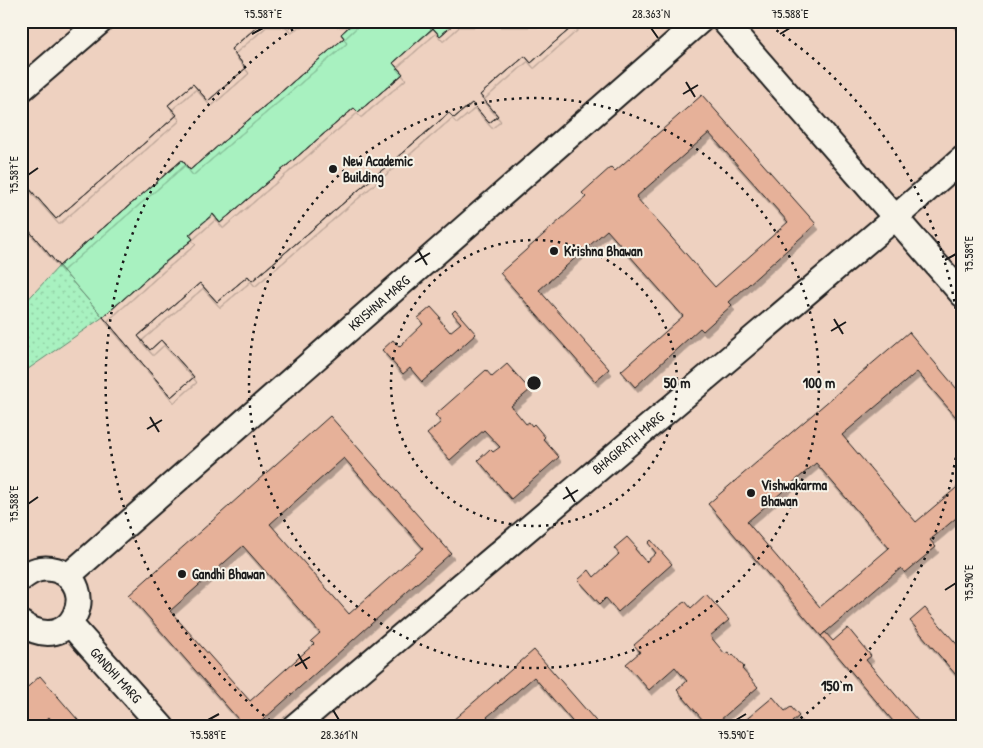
<svg xmlns="http://www.w3.org/2000/svg" width="983" height="748" viewBox="0 0 983 748" font-family="'Patrick Hand',sans-serif">
<style>
.built{fill:#eed1c0}
.grass{fill:url(#grass-dots);stroke:#62866e}
.green{fill:#a8f1c0;stroke:#62866e}
.building{fill:#e6b199;stroke:#1c1c1c;fill-rule:evenodd;filter:url(#shadow)}
.lines{fill:none;stroke-linecap:round;stroke-linejoin:round}
.minor-casing{stroke:#1c1c1c;stroke-width:28}
.minor{stroke:#f7f3e8;stroke-width:24}
.ticks{fill:none;stroke:#1c1c1c;stroke-width:2}
.ring{fill:none;stroke:#1c1c1c;stroke-width:2.5;stroke-dasharray:2.5 5}
.poi-dot{fill:#1c1c1c;stroke:#f7f3e8;stroke-width:2}
.labels{text-anchor:middle;stroke-width:4;stroke-linejoin:round;paint-order:stroke}
.poi-label{font-size:14px;font-weight:bold;fill:#1c1c1c;stroke:#f7f3e8;text-anchor:start}
.street-label{font-size:14px;fill:#1c1c1c;stroke:#f7f3e8}
.centre{fill:#1c1c1c;stroke:#f7f3e8;stroke-width:2.5}
.ring-label{font-size:15px;text-anchor:middle;font-weight:bold;fill:#1c1c1c;stroke:#f7f3e8;stroke-width:4;stroke-linejoin:round;paint-order:stroke}
.neatline{fill:none;stroke:#1c1c1c;stroke-width:2}
.ticks-label{font-size:12px;text-anchor:middle;fill:#1c1c1c}
</style>
<defs>
<pattern id="grass-dots" width="8" height="8" patternUnits="userSpaceOnUse" patternTransform="scale(1.25)"><rect width="8" height="8" fill="#a8f1c0"/><path d="M2 2h.1M6 6h.1" fill="none" stroke="#90cea4" stroke-width="1.8" stroke-linecap="round"/></pattern>
<filter id="shadow"><feDropShadow dx="3" dy="5.5" stdDeviation="0" flood-color="#0004"/></filter>
</defs>
<rect width="100%" height="100%" fill="#f2dfd0"/>
<filter id="ink" filterUnits="userSpaceOnUse"><feTurbulence type="fractalNoise" baseFrequency=".02" numOctaves="2"/><feDisplacementMap in="SourceGraphic" scale="10" xChannelSelector="R" yChannelSelector="G"/><feConvolveMatrix kernelMatrix="1 2 1 2 8 2 1 2 1" color-interpolation-filters="sRGB"/></filter>
<g filter="url(#ink)">
<path class="built" d="M21,21H962V727H21Z"/>
<path class="grass" d="M59,266L103,317L21,374V307Z"/>
<path class="green" d="M355,21L456,22L440,36L433,29L393,63L403,74L358,112L354,108L220,223L213,215L190,234L193,239L103,317L59,266L182,160L190,170L344,38L341,34Z"/>
<path class="building" d="M264,21H282L288,28L296,21H355L341,34L344,38L190,170L182,160L59,266L21,221V179L56,219L177,115L168,105L193,84L208,101L246,68L231,49Z
M264,21H282L288,28L296,21H355L341,34L344,38L190,170L182,160L59,266L21,221V179L56,219L177,115L168,105L193,84L208,101L246,68L231,49Z
M455,21H579L531,63L525,56L480,95L498,116L489,123L472,103L454,118L449,113L252,281L248,276L217,302L200,283L138,336L150,350L161,340L194,377L171,397L103,317L163,264L193,239L189,235L213,214L220,223L354,108L358,112L403,74L393,63L433,28L440,36L456,22Z
M455,21H579L531,63L525,56L480,95L498,116L489,123L472,103L454,118L449,113L252,281L248,276L217,302L200,283L138,336L150,350L161,340L194,377L171,397L103,317L163,264L193,239L189,235L213,214L220,223L354,108L358,112L403,74L393,63L433,28L440,36L456,22Z
M950,21H962V36Z
M702,95L816,224L729,302L732,305L703,331L700,328L635,387L621,371L683,316L607,230L539,290L609,369L595,381L500,273L586,197L582,193L611,167L615,171ZM709,133L788,222L715,287L636,197Z
M431,307L440,317L439,319L450,332L461,323L452,313L455,310L476,334L422,382L410,368L403,374L382,350L393,340L399,347L423,324L418,318Z
M909,332L962,395V424L917,372L842,435L916,522L962,483V513L930,540L936,547L905,573L901,568L821,636L708,504ZM816,463L889,548L820,607L747,522Z
M507,364L530,390L511,406L526,424L529,422L532,426L534,424L545,437L543,439L559,457L511,499L478,460L490,449L493,452L500,447L484,430L450,460L427,434L441,422L435,415L486,370L492,377Z
M330,416L451,553L255,727H245L129,595ZM344,458L423,548L349,614L270,524ZM243,546L320,633L311,641L314,644L250,701L170,611Z
M627,537L636,547L635,549L646,562L656,553L648,543L651,540L672,564L618,612L606,598L600,604L578,580L589,570L594,577L619,554L614,548Z
M706,594L729,620L710,636L725,654L728,652L731,656L733,654L744,667L742,669L758,687L712,727H709L677,690L687,681L675,667L649,690L626,664L640,652L634,645L685,601L691,608Z
M925,608L962,650V682L910,621Z
M848,628L871,656L866,660L923,727H898L821,636L825,632L833,641Z
M534,650L601,727H577L534,677L487,717L496,727H445Z
M40,676L84,727H57L49,717L38,727H21V693Z
M773,697L785,711L791,707L799,716L792,722L795,727H737Z"/>
<g class="lines">
<g class="minor-casing">
<path id="minor" d="M724,21L962,294
M21,90L101,21
M68,576L700,21
M21,579C32,570 42,566 56,570C101,583 73,660 21,623
M70,624L162,727
M294,727L896,217L962,159"/>
</g>
<use href="#minor" class="minor"/>
</g>
</g>
<path class="ticks" d="M651,28L658,38M252,34L263,28M780,34L790,28M686,82L695,97M683,94L698,85M28,175L38,168M418,250L427,265M945,260L956,254M415,262L430,253M834,319L843,334M831,331L846,322M150,417L159,432M147,429L162,420M566,487L575,502M563,499L578,490M28,504L38,497M945,590L956,583M298,654L307,669M295,666L310,657M333,710L339,720M208,720L219,714M736,720L746,714"/>
<g class="ring">
<circle cx="534" cy="383" r="143"/>
<circle cx="534" cy="383" r="285"/>
<path d="M962 398A428 428 0 0 1 792 725M276 725A428 428 0 0 1 304 22M764 22A428 428 0 0 1 962 368"/>
</g>
<g class="poi-dot">
<circle cx="333" cy="169" r="5"/>
<circle cx="554" cy="251" r="5"/>
<circle cx="751" cy="493" r="5"/>
<circle cx="182" cy="574" r="5"/>
</g>
<g class="labels">
<g class="poi-label">
<text x="343" y="166">New Academic<tspan x="343" dy="16">Building</tspan></text>
<text x="564" y="256">Krishna Bhawan</text>
<text x="761" y="490">Vishwakarma<tspan x="761" dy="16">Bhawan</tspan></text>
<text x="192" y="579">Gandhi Bhawan</text>
</g>
<g class="street-label">
<text transform="translate(379 303) rotate(-41)" y="5">KRISHNA MARG</text>
<text transform="translate(628 443) rotate(-40)" y="5">BHAGIRATH MARG</text>
<text transform="translate(116 675) rotate(48)" y="5">GANDHI MARG</text>
</g>
</g>
<circle cx="534" cy="383" r="8" class="centre"/>
<g class="ring-label">
<text x="677" y="388">50 m</text>
<text x="819" y="388">100 m</text>
<text x="837" y="691">150 m</text>
</g>
<rect width="983" height="748" fill="none" stroke="#f7f3e8" stroke-width="55"/>
<rect x="28" y="28" width="928" height="692" class="neatline"/>
<g class="ticks-label">
<text x="263" y="18">75.587°E</text>
<text x="651" y="18">28.363°N</text>
<text x="790" y="18">75.588°E</text>
<text transform="translate(14 175) rotate(-90)" y="4">75.587°E</text>
<text transform="translate(969 254) rotate(-90)" y="4">75.589°E</text>
<text transform="translate(14 504) rotate(-90)" y="4">75.588°E</text>
<text transform="translate(969 583) rotate(-90)" y="4">75.590°E</text>
<text x="208" y="739">75.589°E</text>
<text x="339" y="739">28.361°N</text>
<text x="736" y="739">75.590°E</text>
</g>
</svg>
